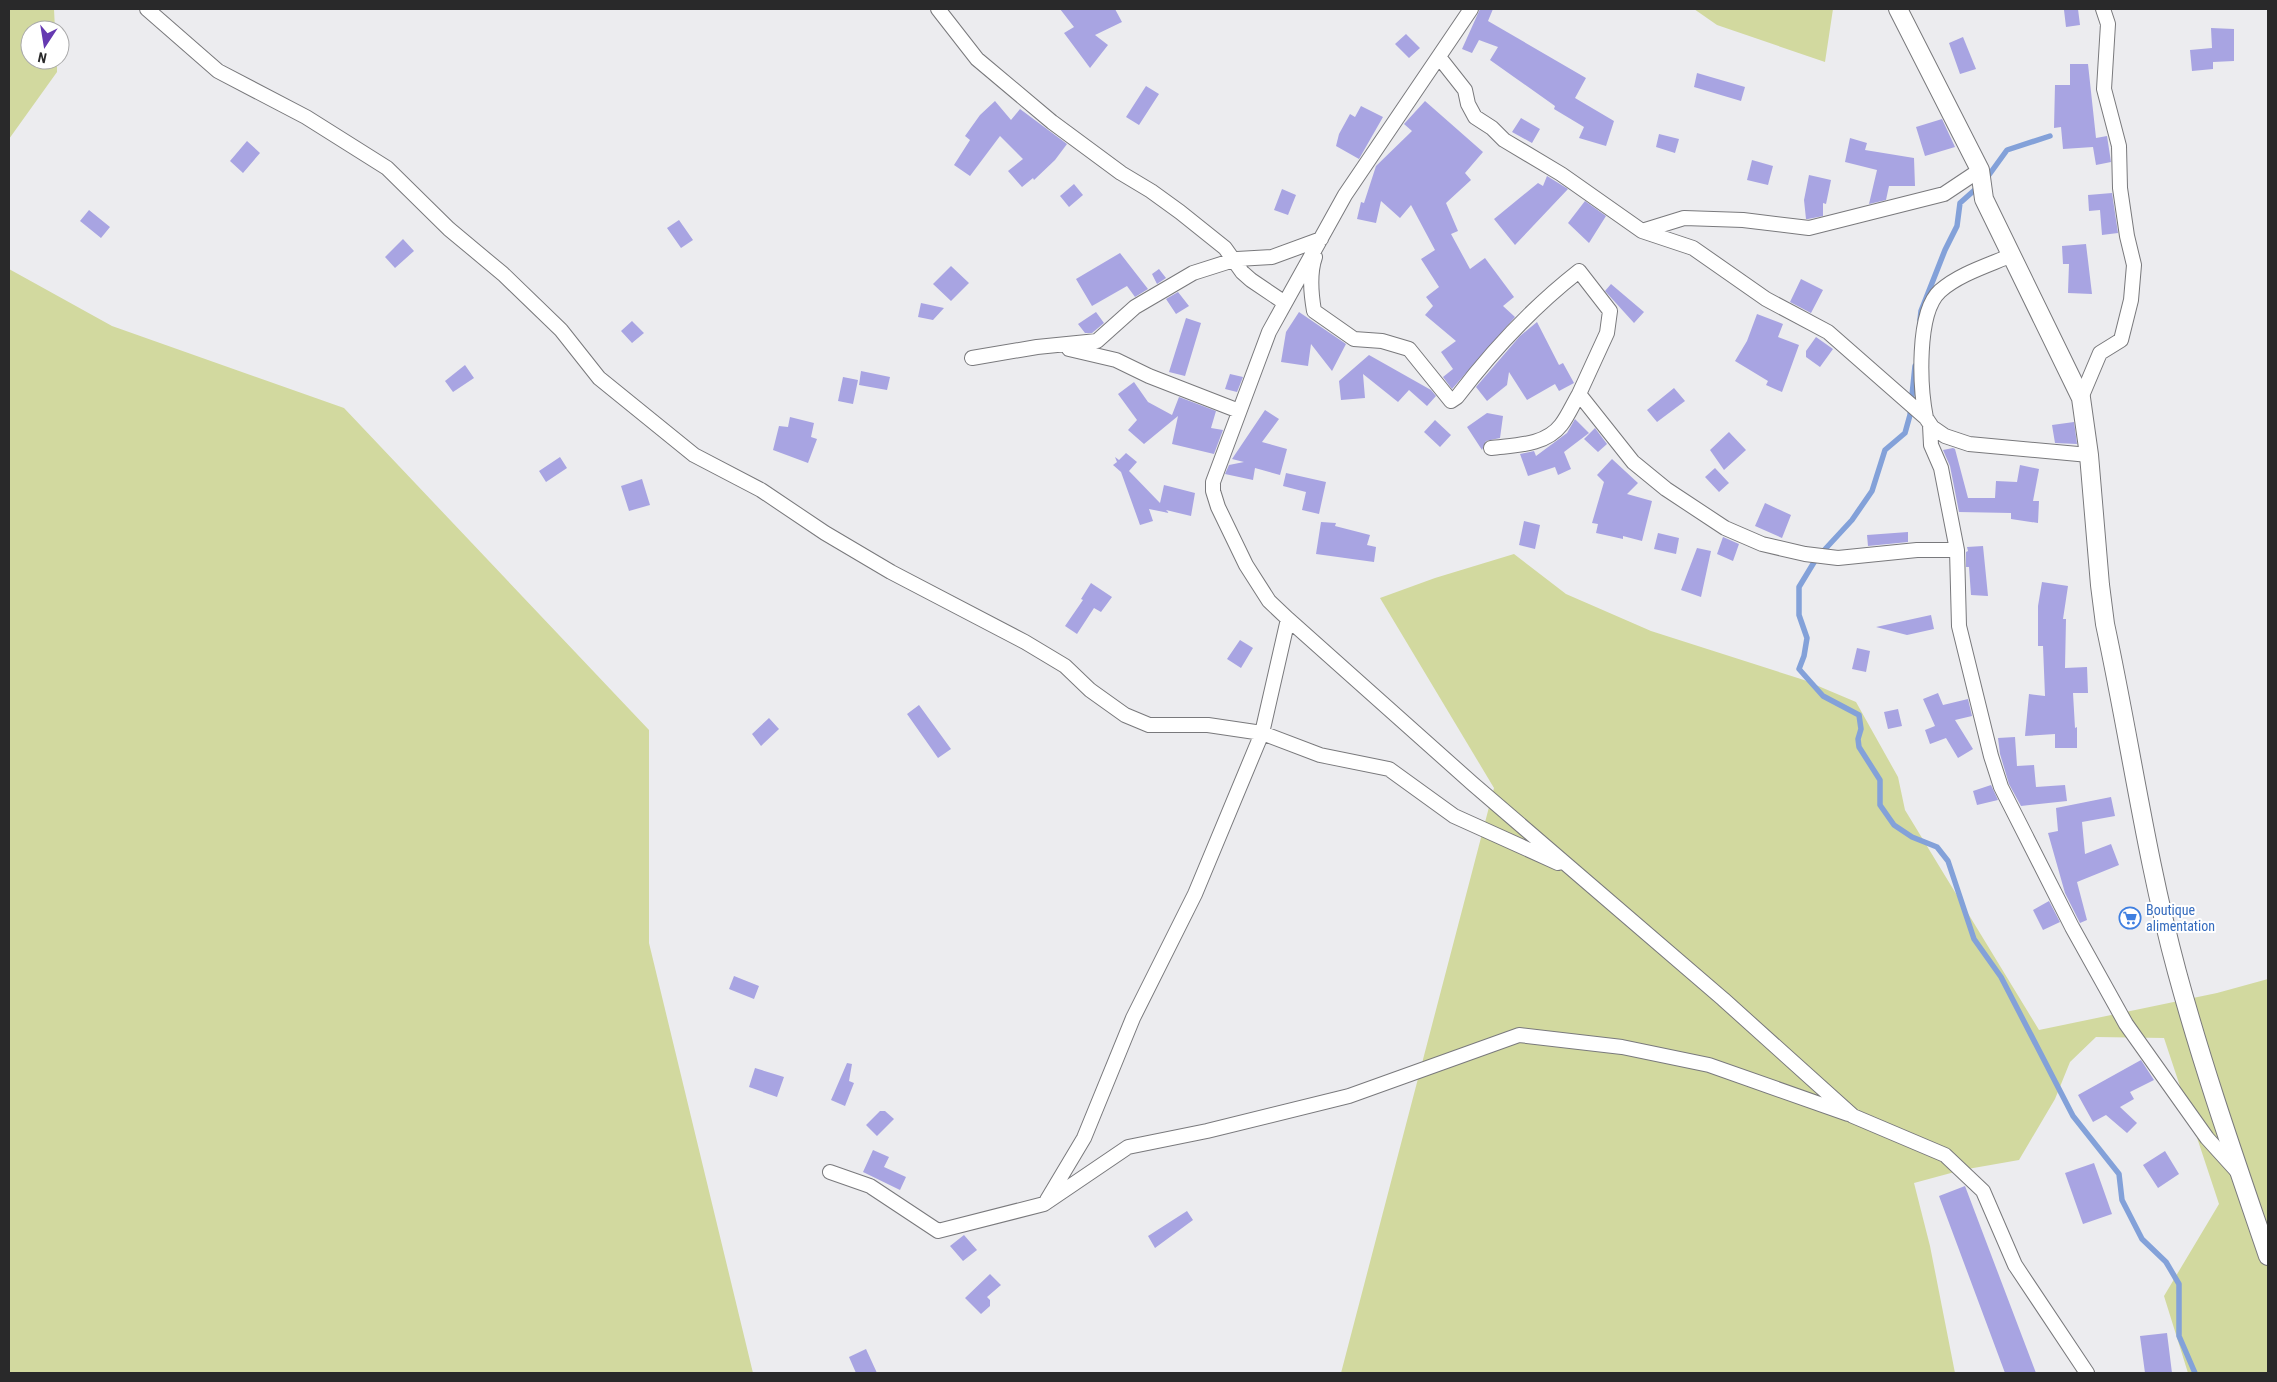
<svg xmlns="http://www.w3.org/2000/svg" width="2277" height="1382" viewBox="0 0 2277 1382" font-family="'Roboto Condensed',sans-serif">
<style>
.green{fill:#d2d99f}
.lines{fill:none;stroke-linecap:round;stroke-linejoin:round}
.stream{stroke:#83a1d9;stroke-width:5.5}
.building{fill:#a8a4e2}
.minor-casing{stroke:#79797c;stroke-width:16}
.tertiary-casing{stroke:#79797c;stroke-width:20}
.minor{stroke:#fff;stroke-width:14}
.tertiary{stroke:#fff;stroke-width:18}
.labels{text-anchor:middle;stroke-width:4;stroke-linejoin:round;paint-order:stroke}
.shop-label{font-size:14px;fill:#366cbe;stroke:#fff;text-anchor:start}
</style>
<rect width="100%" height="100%" fill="#ececef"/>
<path class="green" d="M9,9H54L55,30H30V60H57V72L9,139Z
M1694,9H1833L1825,62L1717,25Z
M9,269L112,326L344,408L649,730V943L753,1373H9Z
M1514,554L1566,594L1651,631L1804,680L1856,702L1898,777L1905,810L2039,1030L2217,993L2268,979V1373H2188L2164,1296L2219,1204L2164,1038L2096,1037L2070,1062L2055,1099L2019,1160L1962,1170L1914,1183L1930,1246L1955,1373H1341L1494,788L1380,598L1435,578Z"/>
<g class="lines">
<path class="stream" d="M1986,179L2007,150L2050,136
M1920,320L1921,311L1945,250L1957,226L1960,203L1978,187
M1915,366L1910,415L1905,433L1885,450L1872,491L1852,520L1816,559L1799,587V615L1807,638L1804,656L1799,669L1823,696L1859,715L1861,729L1858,739L1859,747L1880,780V805L1894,825L1912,837L1937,847L1948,861L1974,939L2001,977L2073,1116L2119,1174L2122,1200L2142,1239L2166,1262L2179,1284V1336L2195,1373"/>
</g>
<path class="building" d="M1060,9H1115L1122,22L1095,35L1108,45L1090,68L1064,33L1074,27Z
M1480,9H1493L1488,21L1586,78L1575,98L1614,121L1606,146L1579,138L1584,127L1554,109L1555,106L1490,60L1498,47L1479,40L1472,53L1462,49Z
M2078,9L2080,25L2066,27L2064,10Z
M2211,28L2234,29V61L2213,62V69L2192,71L2190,50L2212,48Z
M1406,34L1420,48L1409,58L1395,44Z
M1963,37L1976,69L1960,74L1949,43Z
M2070,64H2088L2096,138L2107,136L2111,162L2096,165L2093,147L2063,149L2061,127L2054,128L2055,85H2070Z
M1697,73L1745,87L1741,101L1694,87Z
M1146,86L1159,94L1139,125L1126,117Z
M995,101L1011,120L1020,109L1067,144L1055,160L1034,180L1033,178L1022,187L1008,171L1023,159L1000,136L970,176L954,165L970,140L965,136L980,115Z
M1425,101L1483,152L1465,173L1471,180L1446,203L1458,231L1451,234L1470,269L1485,258L1514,297L1503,306L1515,317L1452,389L1443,377L1453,369L1441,352L1456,341L1425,315L1433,306L1426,297L1439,287L1421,259L1435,250L1411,205L1400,218L1381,201L1376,223L1357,219L1361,202L1364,203L1376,166L1412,131L1404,124Z
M1361,106L1383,117L1359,159L1336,146L1339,134L1350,114L1355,117Z
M1521,118L1540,129L1532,143L1512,132Z
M1942,119L1955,147L1925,156L1916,127Z
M1659,134L1679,139L1675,153L1656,147Z
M1850,138L1867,143L1865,150L1914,158L1915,186H1889L1886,200L1869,204L1877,170L1845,162Z
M247,141L260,153L243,173L230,161Z
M1752,160L1773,166L1768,185L1747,180Z
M1809,175L1831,180L1826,204L1823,203V216L1808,219H1806L1804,200Z
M1547,176L1568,189L1515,245L1494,219L1538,183L1543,186Z
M1074,184L1083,195L1069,207L1060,196Z
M1282,189L1296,195L1288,215L1274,210Z
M2112,193L2118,233L2102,235L2100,210L2089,211L2088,195Z
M1585,201L1606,216L1589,243L1568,223Z
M89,210L110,227L101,238L80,221Z
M679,220L693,240L681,248L667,228Z
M403,239L414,251L395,268L385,257Z
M2086,244L2092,294L2068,293L2069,264H2063L2062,246Z
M1120,253L1148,289L1135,297L1127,286L1092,306L1076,279Z
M951,266L969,283L951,301L933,284Z
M1159,269L1166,278L1157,284L1152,274Z
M1801,279L1823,290L1811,313L1790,302Z
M1611,284L1644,312L1634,323L1605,291Z
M1178,292L1189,306L1176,314L1166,299Z
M921,303L944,308L933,320L918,317Z
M1096,312L1104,323L1092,333H1085L1078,324Z
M1299,312L1346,344L1332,371L1311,344L1308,366L1281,362L1286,332Z
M1757,314L1783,324L1778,337L1799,345L1782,392L1766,385L1768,381L1735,361L1747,341Z
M1186,318L1201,323L1185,376L1169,372Z
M632,321L644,333L632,343L621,331Z
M1537,322L1559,365L1563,363L1574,383L1559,391L1555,384L1527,400L1509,372L1507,385L1487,401L1476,387L1520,336Z
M1816,337L1833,349L1820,367L1806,357V351Z
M1369,355L1431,390L1436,396L1427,406L1409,390L1398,402L1363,374L1365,398L1341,400L1339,381Z
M465,365L474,378L453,392L445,381Z
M861,371L890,377L887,390L859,385Z
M1230,374L1243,377L1237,392L1225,389Z
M843,377L858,380L853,404L838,401Z
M1134,382L1148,402L1172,415L1179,397L1216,411L1211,428L1223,430L1214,454L1172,444L1178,416L1144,444L1128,430L1137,420L1118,394Z
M1674,388L1685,401L1657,422L1647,410Z
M1265,410L1279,419L1262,442L1287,449L1280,475L1255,468L1253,480L1225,474L1229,465L1244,462L1232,459Z
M1487,413L1503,416L1500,438L1486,441L1482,450L1467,427Z
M790,417L814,423L811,437L817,439L808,463L773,450L779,426L788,427Z
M1575,419L1589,433L1564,452L1571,469L1558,475L1555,467L1528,476L1520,454L1534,451L1536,456L1567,433Z
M1435,420L1451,435L1440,447L1424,432Z
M2074,422L2077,444L2055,443L2052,425Z
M1595,428L1607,444L1598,452L1584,439Z
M1729,432L1746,450L1724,470L1710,450Z
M1953,448L1955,449L1968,498H1995L1996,481L2017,482L2020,465L2039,469L2033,501H2039L2038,523L2011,519V513L1959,512L1950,466L1943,450Z
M1126,453L1137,462L1129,471L1160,503L1164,485L1195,493L1191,516L1166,510L1169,513L1149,509L1153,521L1140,525L1121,472L1113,465L1117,462L1115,457L1119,460Z
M560,457L567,468L546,482L539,471Z
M1612,459L1638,483L1627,494L1652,501L1642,541L1623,536V539L1596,533L1598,524L1592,523L1604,482L1597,475Z
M1715,468L1729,483L1719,492L1705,477Z
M1286,473L1326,482L1319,514L1302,510L1306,492L1283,486Z
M642,479L650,505L629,511L621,486Z
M1765,503L1791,515L1782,538L1755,526Z
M1524,521L1540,525L1535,549L1519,545Z
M1321,522L1336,523L1335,526L1370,535L1367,545L1376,547L1374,562L1316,554Z
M1908,532V542L1868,546L1867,535Z
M1658,533L1679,538L1676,554L1654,549Z
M1723,537L1739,544L1733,561L1717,554Z
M1983,546L1988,596L1971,595L1969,567H1966V552L1968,551L1967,547Z
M1697,548L1711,551L1701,597L1681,590Z
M2042,582L2068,586L2063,619H2066L2065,668L2087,667L2088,693H2073L2075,728L2077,727V748H2055V734L2025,736L2029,694L2045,696L2043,646H2038V606Z
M1091,583L1112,597L1101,612L1094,608L1077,634L1065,626L1083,600L1081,599Z
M1931,615L1934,629L1907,635L1876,627Z
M1240,640L1253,648L1241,668L1227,659Z
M1857,648L1870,651L1866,672L1852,669Z
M1938,693L1943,705L1968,699L1972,716L1955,720L1973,749L1958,758L1946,738L1930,744L1925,730L1935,726L1923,699Z
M919,705L951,749L938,758L907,714Z
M1898,709L1902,726L1888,729L1884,712Z
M769,718L779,729L761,746L752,734Z
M2015,737L2017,766L2034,765L2036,787L2065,785L2067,801L2021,806L2009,784L2000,754L1998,738Z
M1991,785L1998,800L1977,805L1973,791Z
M2111,797L2115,816L2082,822L2085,854L2111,844L2119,865L2077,882L2087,920L2080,923L2065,893L2048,833L2058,831L2056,808Z
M2049,901L2060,922L2043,930L2033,910Z
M734,976L759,986L754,999L729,989Z
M2141,1060L2154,1080L2130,1092L2134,1099L2120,1107L2137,1123L2127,1133L2106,1115L2093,1122L2078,1095Z
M847,1063L852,1064L849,1081L854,1083L845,1106L831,1100Z
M755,1068L784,1077L777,1097L749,1087Z
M880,1111H885L894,1119L877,1136L866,1125Z
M873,1150L889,1157L884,1167L906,1177L900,1190L863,1172Z
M2165,1151L2179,1174L2158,1188L2143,1165Z
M2094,1163L2112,1214L2083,1224L2065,1173Z
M1965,1186L2036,1373H2005L1939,1196Z
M1187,1211L1193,1220L1155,1248L1148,1236Z
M964,1235L977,1250L963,1261L950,1246Z
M990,1274L1001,1285L987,1297L990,1300V1306L981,1314L965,1298Z
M2167,1333L2172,1373H2145L2140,1336Z
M866,1349L877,1373H856L849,1357Z"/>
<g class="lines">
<g class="minor-casing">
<path id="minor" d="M147,9L218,71L306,117L387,168L449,229L503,274L561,330L599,378L694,455L761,490L825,533L891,572L1025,642L1065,666L1090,690L1125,715L1149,725H1208L1262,733L1320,755L1389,769L1454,816L1558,863
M938,9L977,59L1052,122L1121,173L1151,191L1180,212L1225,248L1242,272L1251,280L1285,303
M1471,9L1345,195L1285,303L1269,332L1213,482V491L1218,507L1246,565L1269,601L1288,619L1473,784L1723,999L1853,1116L1945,1155L1983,1191L2015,1265L2087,1373
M1439,57L1465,90L1468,104L1475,117L1492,128L1504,140L1561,174L1642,231L1693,248L1766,299L1828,332L1926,418L1932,427L1945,436L1969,444L2089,455
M1642,231L1684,218L1743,220L1809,228L1944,194L1980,170
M1315,257C1309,274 1311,293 1314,311L1354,339L1382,341L1409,349L1451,401L1457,397C1492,351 1533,307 1579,271L1610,311L1607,333L1579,394L1633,462L1666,489L1725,528L1762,544L1805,554L1838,558L1917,550H1957
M1069,349L1116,360L1149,376L1239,411
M972,358L1037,347L1097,341L1135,307L1193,273L1237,259L1272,257L1321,239
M2081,398L2100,353L2121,340L2131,300L2134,265L2127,236L2120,188L2119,146L2104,89L2108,24L2103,9
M1926,418C1920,388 1916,313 1940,291C1959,274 1989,265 2012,255
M1930,425L1931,445L1941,468L1957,550L1959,626L1991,756L2001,787L2072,927L2126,1024L2207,1138L2236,1170
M1491,448C1514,445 1545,446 1561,425C1568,416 1573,404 1579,394
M830,1172L870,1186L938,1231L1044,1204L1128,1147L1207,1131L1349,1096L1519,1035L1622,1047L1709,1065L1848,1114
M1047,1200L1084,1138L1133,1018L1195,894L1262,733L1288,619"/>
</g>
<g class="tertiary-casing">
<path id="tertiary" d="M1898,9L1980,170L1984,199L2081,398L2089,455L2100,585L2105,624C2130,740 2146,858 2177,972C2203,1068 2236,1162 2268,1256"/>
</g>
<use href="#minor" class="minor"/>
<use href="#tertiary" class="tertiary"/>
</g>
<defs>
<g id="supermarket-ring" transform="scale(1.125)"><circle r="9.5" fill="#fff" stroke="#3f7fe0" stroke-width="1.5"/><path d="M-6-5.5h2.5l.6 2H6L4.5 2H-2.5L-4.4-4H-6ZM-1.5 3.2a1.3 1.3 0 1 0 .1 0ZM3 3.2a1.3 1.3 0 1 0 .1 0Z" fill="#3f7fe0"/></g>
</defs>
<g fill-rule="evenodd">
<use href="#supermarket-ring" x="2130" y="918"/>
</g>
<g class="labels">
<g class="shop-label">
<text x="2146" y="915">Boutique<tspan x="2146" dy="16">alimentation</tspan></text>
</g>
</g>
<rect width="2277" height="1382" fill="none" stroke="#29292a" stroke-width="20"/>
<g transform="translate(45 45) rotate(192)"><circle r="24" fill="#ffffff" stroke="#a9a9aa"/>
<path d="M0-4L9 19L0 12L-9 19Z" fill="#6539b1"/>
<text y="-8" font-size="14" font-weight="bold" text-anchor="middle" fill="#29292a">N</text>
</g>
</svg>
